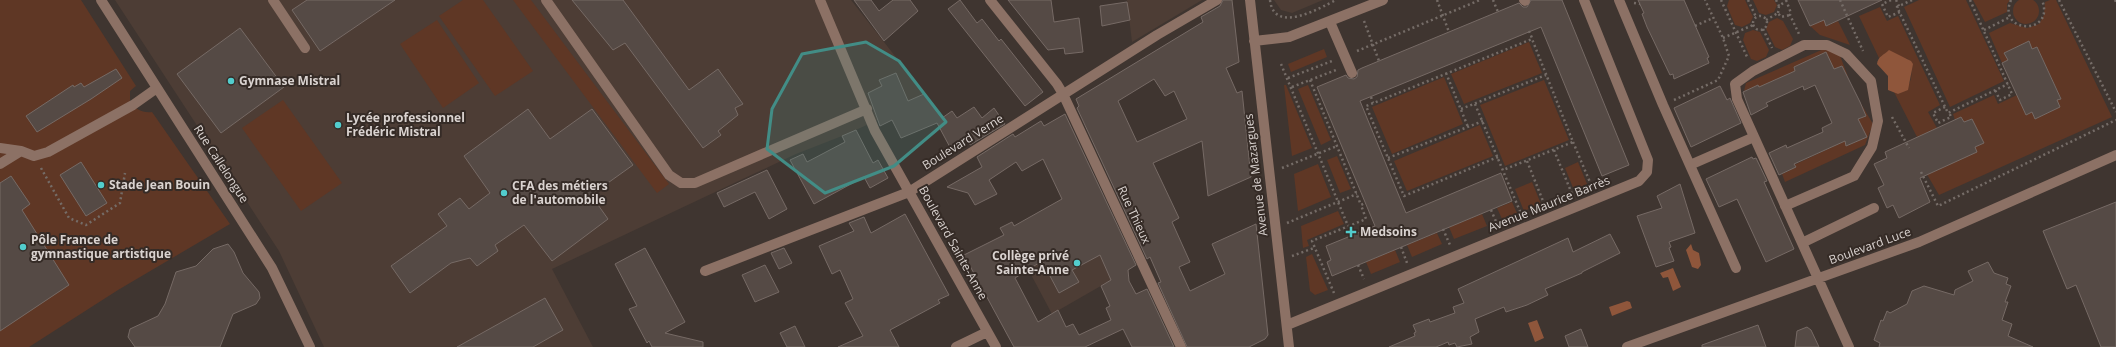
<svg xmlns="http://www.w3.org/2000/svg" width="2116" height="347" viewBox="0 0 2116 347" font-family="'Open Sans',sans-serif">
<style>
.built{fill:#4d3d35}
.green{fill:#5f3725}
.water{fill:#8f563b}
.building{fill:#554a45;stroke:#766a65;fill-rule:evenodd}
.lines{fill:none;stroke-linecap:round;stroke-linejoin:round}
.path{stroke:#756c67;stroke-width:2.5;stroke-dasharray:2 3;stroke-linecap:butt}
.minor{stroke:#8c7165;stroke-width:10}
.marked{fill:#428d86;fill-opacity:0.2;stroke:#428d86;stroke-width:3;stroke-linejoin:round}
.poi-dot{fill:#52cdcd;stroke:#352b26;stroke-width:1.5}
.labels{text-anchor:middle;stroke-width:4;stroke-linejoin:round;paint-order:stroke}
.poi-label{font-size:12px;font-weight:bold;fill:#dad3d0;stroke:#352b26;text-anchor:start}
.street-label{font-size:12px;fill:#dad3d0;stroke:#352b26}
</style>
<rect width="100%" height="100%" fill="#3f3530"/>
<path class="built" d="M115,0H851L928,98L842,136L796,154L552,269L593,347H324L279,251Z
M1127,0H1202L1132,42Z
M1274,0H1323L1292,13L1281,10Z
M1103,205L1132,268L1052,314L1019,252Z"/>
<path class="green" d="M2013 11a13 13 0 1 1 26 0a13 13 0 1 1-26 0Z
M0,0H81L136,86L130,91V102C137,110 142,113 152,112L230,224L118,290L29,347H0Z
M463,0H483L533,71L495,96L439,16Z
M513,0H531L669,184L657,193Z
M1729,0H1745L1753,17L1750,23L1742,27L1735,25L1727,6Z
M1753,0H1774L1777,5L1774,12L1766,15L1759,13Z
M1919,0H1966L2004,81L1950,107L1904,7Z
M1973,0H2010L2007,4V12L1985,22Z
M2050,0H2056L2112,117L1939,195L1925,171L1977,152L1975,147L1983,143L1972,119L1964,122L1961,117L1955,120L1953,114L1994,95L1998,104L2017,95L2026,115L2032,112L2035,119L2060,107L2057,100L2061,98L2037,47L2032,49L2029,41L2004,53L2008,60L2002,63L1989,33L2010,23L2027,28L2039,24L2044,15L2045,2Z
M1880,7L1887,21L1898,16L1940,105L1928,112L1937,128L1917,137L1894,92L1898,94C1913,87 1914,72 1908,59L1886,53L1879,58L1859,16Z
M1777,18L1783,21L1793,39L1790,46L1782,50L1775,47L1766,29L1769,22Z
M437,20L479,83L443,108L400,44Z
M1824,20L1827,26L1838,21L1850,45L1820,35L1810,26Z
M1753,30L1760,32L1769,50L1766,57L1757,61L1751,59L1743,40L1745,33Z
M1529,42L1542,73L1464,104L1451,74Z
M1826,48L1839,53L1849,79L1842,66L1834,69L1794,67L1795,71L1759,87L1758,85L1744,91L1746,83Z
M1324,49L1327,57L1291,72L1288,64Z
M1444,77L1463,124L1392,154L1372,107Z
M1544,80L1569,140L1505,166L1480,105Z
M1284,85H1286L1312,148L1292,156Z
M1308,85L1331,140L1321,145L1298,89Z
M283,100L342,183L301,211L242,128Z
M1860,102L1873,124L1865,145L1785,182L1782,174L1796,167L1794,165L1845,141L1847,146L1866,137L1858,119L1866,116Z
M1480,125L1493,156L1407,191L1394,161Z
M1337,156L1351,189L1340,193L1327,160Z
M1578,162L1587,184L1574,190L1565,168Z
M1318,164L1331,197L1298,211L1294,174Z
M1532,182L1541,204L1524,211L1515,189Z
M1512,202L1517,213L1502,219L1497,208Z
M1338,211L1344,224L1307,240L1309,246L1303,248L1301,226Z
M1482,214L1487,226L1454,239L1449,227Z
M1437,233L1442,244L1412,257L1407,245Z
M1395,250L1400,262L1371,274L1366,262Z
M1312,254L1328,290L1315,295L1310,291L1306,257Z"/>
<path class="water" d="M1889,50L1911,61L1913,64L1908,90L1898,94L1888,90V76L1877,64C1878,56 1884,55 1889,50Z
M1691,244L1693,250L1699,253L1701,265L1698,269L1692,267L1686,250Z
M1673,268L1681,287L1673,291L1668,277L1663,278L1660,273Z
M1627,301L1630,302L1632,308L1612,316L1609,307Z
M1537,320L1544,338L1535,342L1528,323Z"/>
<path class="building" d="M307,0H395L320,51L292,10Z
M572,0H623L689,90L718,69L743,104L735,108L738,115L718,131L721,135L703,148L625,43L613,50Z
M854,0H871L879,11L893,0H910L918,11L884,41Z
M960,0L977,23L982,19L999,41L1001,39L1043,92L1025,106L948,9Z
M1008,0H1051L1054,22L1079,18L1083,52L1065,54L1064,48L1048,50Z
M1223,0H1232L1239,62L1226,68L1237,93L1242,91L1251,177L1208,196L1202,141L1153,163L1179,218L1172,222L1190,262L1179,267L1190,291L1225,274L1212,244L1256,224L1268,335L1265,339L1249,347H1187L1158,283L1161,282L1150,257L1147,259L1077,108L1079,106L1076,99L1203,22L1201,17L1220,6ZM1154,79L1165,96L1174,91L1187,119L1137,142L1118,101Z
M1531,0H1562L1629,165L1602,176L1541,27L1360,101L1406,213L1501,173L1512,201L1332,276L1327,262L1331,260L1326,246L1375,226L1317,87L1346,75L1348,78L1354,79L1357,77L1358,70L1362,68L1519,3L1523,7H1527Z
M1638,0H1684L1709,57L1707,58L1709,63L1674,79L1673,74L1670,75L1647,27L1642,14L1644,13Z
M1798,0H1882L1826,26L1824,20L1810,26Z
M1127,2L1130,20L1102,26L1100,6Z
M240,28L284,87L221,133L177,74Z
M2029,41L2032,49L2037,47L2061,99L2057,100L2060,107L2035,119L2032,112L2026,115L2002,63L2008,60L2004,53Z
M1826,52L1834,69L1842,66L1860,102L1866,116L1858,119L1867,137L1846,146L1845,141L1794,164L1796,167L1779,175L1769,153L1786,145L1787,148L1823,132L1822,128L1832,123L1815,85L1804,90L1803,86L1766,103L1768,106L1751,115L1743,92L1758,85L1759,87L1795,71L1794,67Z
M116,69L122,78L91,99L37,132L26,116L73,85L74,87L81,83L84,87Z
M896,73L908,101L924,94L942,118L952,111L957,118L974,107L982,118L994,108L1005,124L970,145L968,141L952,151L937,123L901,138L892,120L880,126L868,93L882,86L879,80Z
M1720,86L1727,100L1730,98L1741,123L1691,147L1674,108Z
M528,109L550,139L592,109L633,165L591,195L608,219L552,261L524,225L495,245L498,251L477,266L470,258L451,263L410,293L391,266L447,226L438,214L460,198L469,209L490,193L464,156Z
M1065,114L1136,265L1128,270L1129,281L1136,294L1147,289L1174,347H1132L1123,329L1085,347H1014L964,255L1004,235L1000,228L1012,222L1014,226L1062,199L1043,159L1022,171L1016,162L989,180L997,194L975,205L968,193L947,187L982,167L977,157L1013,134L1015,137L1041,121L1044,126ZM1100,255L1111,280L1101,286L1110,306L1106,308L1111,320L1079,335L1073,324L1066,327L1058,310L1038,322L1015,278L1042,261L1059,293L1079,282L1072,270Z
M1961,117L1964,122L1972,119L1984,143L1975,147L1977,152L1920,178L1930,202L1899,218L1893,205L1887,208L1878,188L1884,185L1874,164L1887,158L1885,152Z
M856,130L873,163L878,160L888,178L870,188L864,177L814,204L790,160L803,154L807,162L845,142L842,136Z
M1752,157L1753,159L1756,158L1767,181L1764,182L1794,249L1766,262L1737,199L1719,207L1706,179Z
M81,162L107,203L86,216L60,175Z
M767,170L787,209L769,219L755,192L724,207L717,193Z
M11,176L30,204L22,210L69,285L0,331V183Z
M1680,184L1695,233L1669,242L1671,247L1669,248L1674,261L1656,267L1637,216L1662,208L1657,196Z
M2116,202V347H2101L2076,285L2067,289L2043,231Z
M905,214L949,295L938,300L940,303L890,330L899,347H838L863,336L845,303L853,299L840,270L832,274L819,246L854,231L849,223L864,217L871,233Z
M1610,234L1620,253L1582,272V273L1545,289L1548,295L1527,305L1506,312L1504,307L1475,319L1479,332L1470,337L1472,344L1457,347L1455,343L1449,345L1448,342L1436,347H1389L1415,336L1414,333L1416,332L1413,325L1429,319L1430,322L1455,313L1453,307L1464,303L1458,289L1568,238L1573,252Z
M228,244L234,252L243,273L259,292L260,298L256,304L233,314L220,347H135L128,337L130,329L158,316L165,304L176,272L196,266L213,249Z
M645,248L685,322L665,333L703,342V347H652L649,341L647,343L629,309L637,306L615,264Z
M784,248L792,263L779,269L771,253Z
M1988,262L1994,273L2008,278L2006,284L2011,286L2005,302H2008L2002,320L2012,324L2008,336L2033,347H1879L1880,343L1874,340L1881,320L1883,321L1887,311L1890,313L1907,304L1912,291L1924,286L1954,295L1955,290L1973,281L1968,271Z
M765,265L779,292L755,302L742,275Z
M545,298L563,330L533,347H457Z
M1758,325L1766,347H1702V345Z
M795,326L805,347H787L780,333Z
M1807,327L1811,330L1819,347H1795L1797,331Z
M1581,329L1588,347H1569L1565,336Z"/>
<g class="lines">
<path class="path" d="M1270,0C1274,35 1320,8 1336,0
M1437,0L1449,32
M1493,0L1498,12
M1721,0L1748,59
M1748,0L1756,17
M1776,0L1779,6
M1786,0L1791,13L1790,15L1799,34
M1840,0L1863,51
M1891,0L1882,4L1888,17L1900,12
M1896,0L1899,6
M1912,0L1897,7L1948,113L2008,84
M1970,0L2012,94L2000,100L1995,90
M2011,0C1996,34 2056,36 2042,0
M2059,0L2116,112
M2115,0L2116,2
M1634,3L1640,4
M1778,13L1779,6L1786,1
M1753 23a7 7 0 1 1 14 0a7 7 0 1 1-14 0Z
M1766,20L1778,13L1781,17L1790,15
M1364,21L1379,61
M1695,26L1713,18
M1763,29L1772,48
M1984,30L2010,17
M1529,31L1532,38
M1723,38L1753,25
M1357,51L1480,0
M1281,64L1348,226
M1446,73L1468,127
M1288,78L1332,61
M1310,80L1361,205
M1292,87L1336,70
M1371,97L1373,103
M1674,100L1718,80L1729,56L1723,38L1705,0
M1475,104L1522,216
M1945,107L1933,113L1938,123L1951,117L1949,112
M1461,109L1546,75
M1892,117L1909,148
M1573,142L1592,187
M1554,150L1572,194
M1498,157L1404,196L1366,106L1532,39L1573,142L1503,170
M1388,158L1483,121
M1527,161L1545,206
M41,168L69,218L86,225L120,203L125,173
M1282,168L1337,146
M1921,172L1938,206L2116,120
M1491,210L1498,226
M1287,223L1357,194
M1443,229L1450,245
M1401,247L1407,263
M1292,256L1314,248
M1358,265L1364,279
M1334,293L1312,241L1366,219L1361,205L1365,203"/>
<path class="minor" d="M101,0L272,268L310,347
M273,0L305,48
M546,0L669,175L681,183H695L867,109
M820,0L875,131L996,347
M990,0L1057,84L1063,94L1181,347
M1250,0L1289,347
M1524,0L1525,1
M1619,0L1663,105L1736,268
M1330,22L1352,73
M1254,41L1289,37L1383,0
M0,148L21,151L34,156L48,152L133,105L157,88
M0,164L21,151
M1690,165L1754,137
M1785,206L1854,176L1872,147L1878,121L1871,81L1846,54L1827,45H1804L1753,71L1735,84L1737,99L1849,347
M1802,243L1874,208
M705,271L909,192L1157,35L1217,0
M1287,325L1639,181L1647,172L1648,160L1584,0
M956,347L987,332
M1627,347L1919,242L2116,155"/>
</g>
<path class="marked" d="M866,42L899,61L946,122L894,166L825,193L767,149L772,109L802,54Z"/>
<g class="poi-dot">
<circle cx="231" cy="81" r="4"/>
<circle cx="338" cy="125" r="4"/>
<circle cx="101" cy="185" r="4"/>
<circle cx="504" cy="193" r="4"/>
<path d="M1349 226h4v4h4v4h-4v4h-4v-4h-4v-4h4z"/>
<circle cx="23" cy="247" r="4"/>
<circle cx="1077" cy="263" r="4"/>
</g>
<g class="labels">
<g class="poi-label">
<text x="239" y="85">Gymnase Mistral</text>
<text x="346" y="122">Lycée professionnel<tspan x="346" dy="14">Frédéric Mistral</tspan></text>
<text x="109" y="189">Stade Jean Bouin</text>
<text x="512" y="190">CFA des métiers<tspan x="512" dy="14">de l'automobile</tspan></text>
<text x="1360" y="236">Medsoins</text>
<text x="31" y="244">Pôle France de<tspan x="31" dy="14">gymnastique artistique</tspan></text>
<text x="1069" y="260" text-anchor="end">Collège privé<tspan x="1069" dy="14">Sainte-Anne</tspan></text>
</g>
<g class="street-label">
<text transform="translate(963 142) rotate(-32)" y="4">Boulevard Verne</text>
<text transform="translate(221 164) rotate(57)" y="4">Rue Callelongue</text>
<text transform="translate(1256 175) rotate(-97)" y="4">Avenue de Mazargues</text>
<text transform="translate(1549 204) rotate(-22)" y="4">Avenue Maurice Barrès</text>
<text transform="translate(1134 215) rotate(65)" y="4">Rue Thieux</text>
<text transform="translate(953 243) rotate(61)" y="4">Boulevard Sainte-Anne</text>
<text transform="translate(1870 246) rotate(-20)" y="4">Boulevard Luce</text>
</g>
</g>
</svg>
